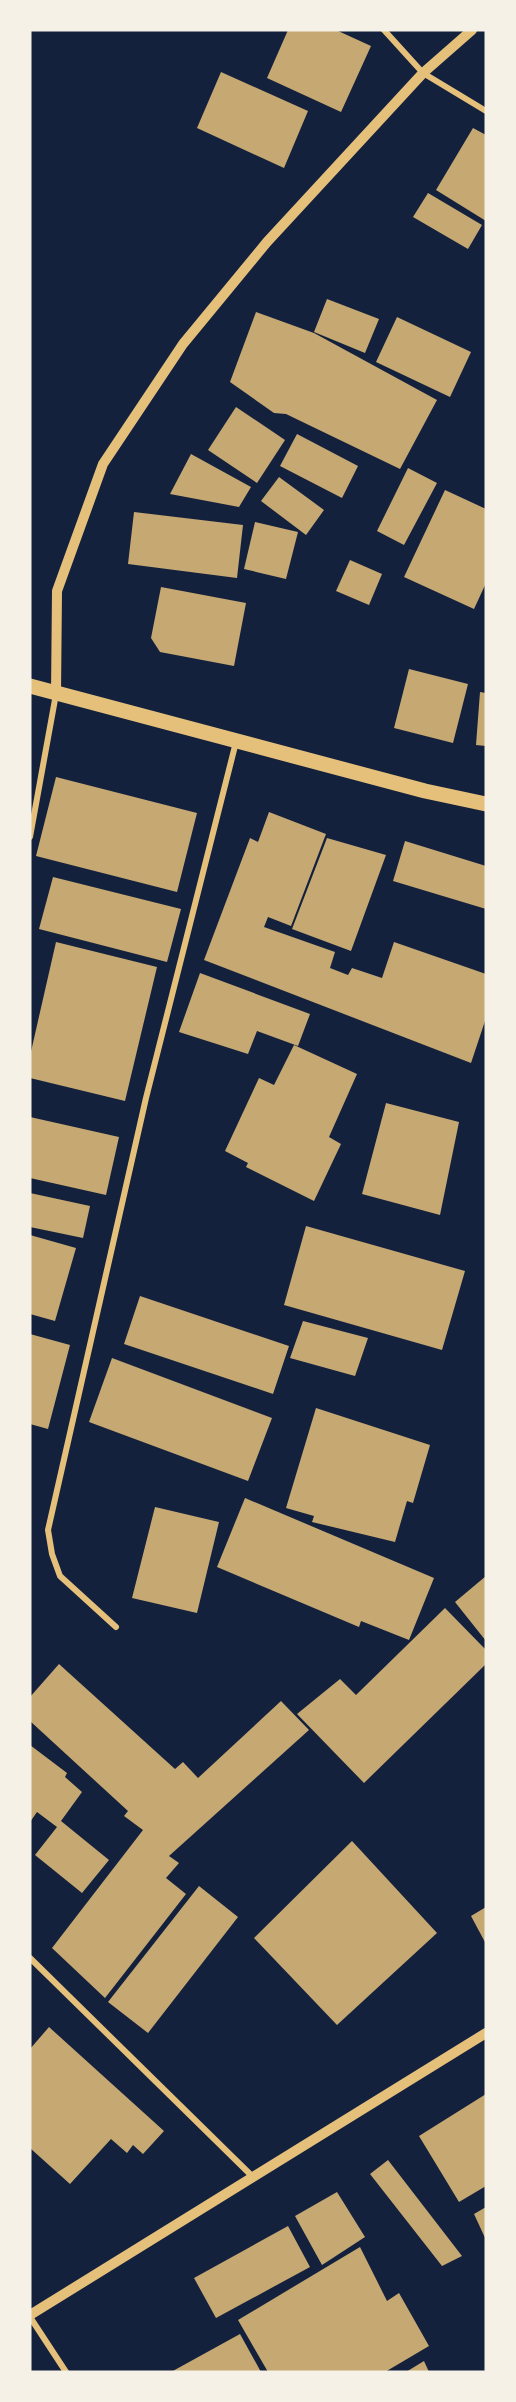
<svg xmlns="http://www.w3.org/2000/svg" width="516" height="2402" viewBox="0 0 516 2402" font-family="Quicksand,sans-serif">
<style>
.building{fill:#c6a872}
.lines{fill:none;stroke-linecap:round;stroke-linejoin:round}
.minor{stroke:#e5c07b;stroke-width:6}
.tertiary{stroke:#e5c07b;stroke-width:10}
.primary{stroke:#e5c07b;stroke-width:15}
</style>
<rect width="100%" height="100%" fill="#14213d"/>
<path class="building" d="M288,30H336L371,46L341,112L267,78Z
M221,72L308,111L284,168L197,128Z
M473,128L486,135V221L436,190Z
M428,193L482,225L468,249L413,217Z
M327,299L379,319L365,353L314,332Z
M256,312L314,333L437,400L400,469L286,414L274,413L230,382Z
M397,317L471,352L450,397L376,362Z
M236,407L285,440L257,483L208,450Z
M297,434L358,466L342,498L280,466Z
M191,454L251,487L239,507L170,494Z
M408,468L437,483L404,545L377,531Z
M279,477L324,510L306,535L261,501Z
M445,490L486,509V583L474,609L404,577Z
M134,512L243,525L237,578L128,564Z
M255,522L298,532L286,579L244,569Z
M350,560L382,574L369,605L336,591Z
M161,587L246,603L234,666L160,652L151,638Z
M409,669L468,684L453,743L394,728Z
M480,692L486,693V746L476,745Z
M56,777L197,813L177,892L36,856Z
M269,812L326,834L291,926L268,917L264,927L335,952L330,968L348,975L352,968L382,978L394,942L486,974V1018L471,1063L204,960L250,838L258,842Z
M327,838L386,855L351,951L292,929Z
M405,841L486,866V909L393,881Z
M53,877L181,909L167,962L39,929Z
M56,942L157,967L125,1101L30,1078V1056Z
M200,973L310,1014L298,1046L257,1031L248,1054L179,1032Z
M294,1045L357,1074L329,1137L341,1144L314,1201L246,1167L248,1163L225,1151L259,1078L274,1085Z
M386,1103L459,1122L440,1215L362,1194Z
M30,1117L119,1137L106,1195L30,1178Z
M30,1193L90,1206L83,1238L30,1227Z
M306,1226L465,1271L442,1350L284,1305Z
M30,1235L76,1248L55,1321L30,1314Z
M140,1296L289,1346L273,1394L124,1344Z
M303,1321L368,1338L355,1376L290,1358Z
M30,1334L70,1345L48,1429L30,1424Z
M112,1358L272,1418L248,1481L89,1422Z
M316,1408L430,1445L413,1503L407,1501L395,1542L312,1522L314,1516L286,1508Z
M245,1498L434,1578L409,1640L361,1621L359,1627L217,1567Z
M155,1507L219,1522L197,1613L132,1598Z
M486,1576V1641L455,1602Z
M445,1608L486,1650V1664L364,1783L297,1714L340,1679L356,1695Z
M59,1664L175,1769L183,1762L198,1778L281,1701L309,1730L169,1856L179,1863L166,1878L186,1894L105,1998L52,1948L143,1830L124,1816L128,1811L30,1721V1697Z
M30,1745L67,1773L65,1777L82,1792L61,1821L109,1860L82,1893L35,1855L57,1827L37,1812L30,1822Z
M352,1841L437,1933L337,2025L254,1938Z
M199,1886L238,1917L148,2033L108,2002Z
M486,1907V1944L471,1916Z
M49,2027L164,2131L143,2154L133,2145L127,2153L111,2139L70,2184L30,2148V2049Z
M486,2094V2186L459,2202L419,2136Z
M388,2160L462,2256L442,2266L370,2174Z
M337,2192L365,2237L322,2265L295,2216Z
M486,2207V2240L474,2214Z
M288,2226L310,2267L216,2318L194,2278Z
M360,2247L387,2301L399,2293L429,2346L385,2372H268L238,2320Z
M240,2334L261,2372H171Z
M424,2361L429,2372H406Z"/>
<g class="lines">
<path class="minor" d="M384,30L423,73L486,111
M30,837L56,694
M116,1627L60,1576L52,1554L48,1530L146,1098L236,742
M30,1958L253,2177
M30,2317L66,2372"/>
<path class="tertiary" d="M56,693L57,591L103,464L183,344L267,242L423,73L472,30
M30,2315L486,2033"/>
<path class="primary" d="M30,686L425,791L486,804"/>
</g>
<rect width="516" height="2402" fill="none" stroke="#f6f1e7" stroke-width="63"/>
</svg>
